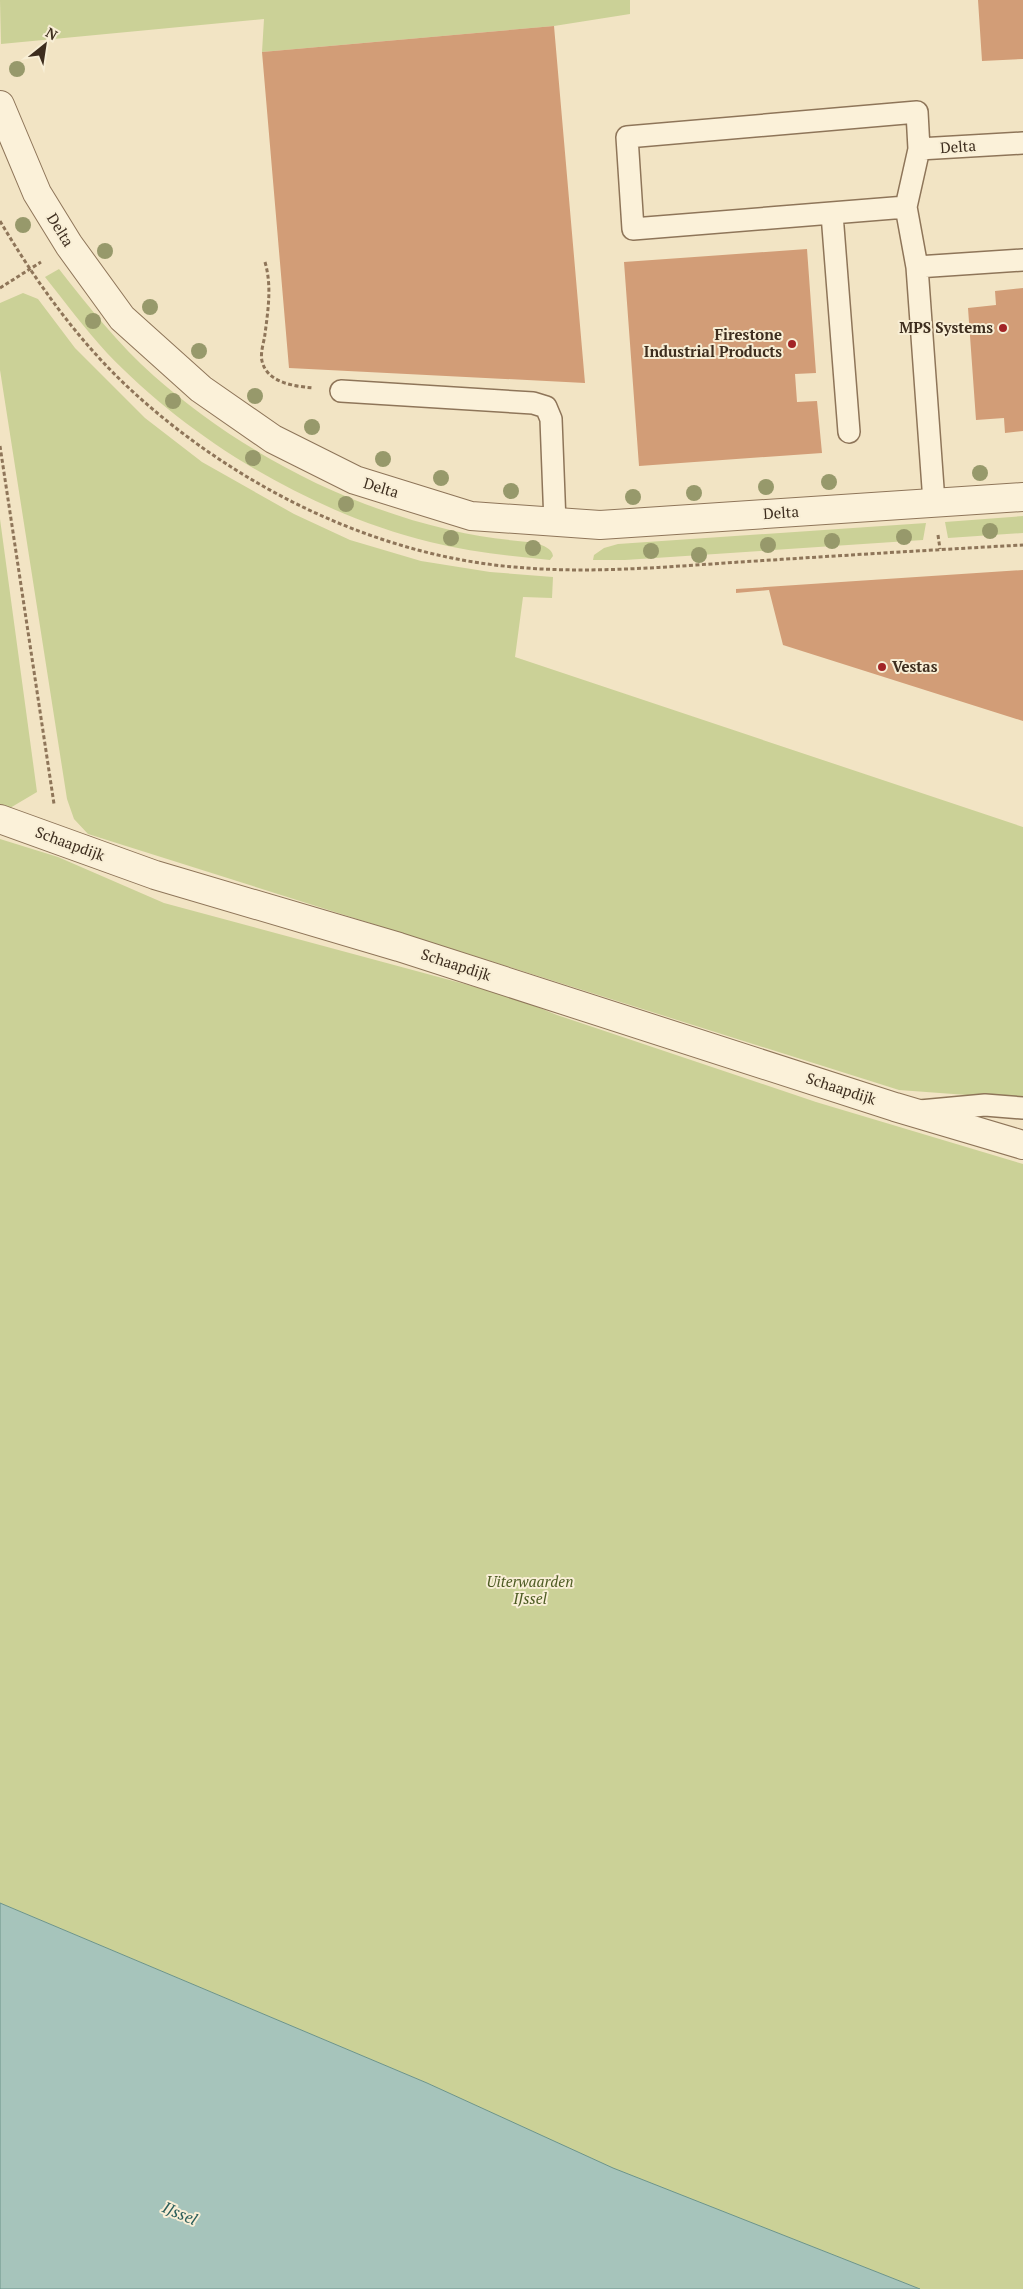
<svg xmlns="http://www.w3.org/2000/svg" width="1023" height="2289" viewBox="0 0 1023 2289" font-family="'PT Serif',serif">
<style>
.green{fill:#cbd197}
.water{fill:#a6c4bb;stroke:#6c948a}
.building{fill:#d29d77}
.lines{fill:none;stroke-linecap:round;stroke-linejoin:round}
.service-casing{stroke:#8e7559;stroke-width:24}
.minor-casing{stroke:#8e7559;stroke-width:30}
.path{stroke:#8e7559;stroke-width:3;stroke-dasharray:4 2.5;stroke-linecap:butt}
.service{stroke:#fbf1d9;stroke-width:21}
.minor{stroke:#fbf1d9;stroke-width:28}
.tree{fill:#97996b}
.poi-dot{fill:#a22426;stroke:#f8eed5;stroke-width:2}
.labels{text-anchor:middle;stroke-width:4;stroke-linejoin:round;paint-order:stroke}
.street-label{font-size:15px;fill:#3d2d1e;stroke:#f8eed5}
.poi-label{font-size:15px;font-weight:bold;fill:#3d2d1e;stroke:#f8eed5;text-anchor:end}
.park-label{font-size:15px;font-style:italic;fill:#4d5b23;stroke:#f8eed5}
.water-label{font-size:16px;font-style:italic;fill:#2c5e5a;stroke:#f8eed5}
</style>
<rect width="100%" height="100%" fill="#f2e4c4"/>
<path class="green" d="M0,0H630V14L554,26L262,52L264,19L1,44Z
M59,269C88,306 119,345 154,376C238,450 342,505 450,530C478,537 508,540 537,543C543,546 552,548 553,556L550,560C510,556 470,552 430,542C312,513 191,441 107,353C85,329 65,302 45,277Z
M23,293L38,299L75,348L145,418L202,462L294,514L350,540L421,561L490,572L553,577L552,598L523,597L515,657L1023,827V1099L899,1090L88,834L74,819L67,799L0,370V303Z
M1023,516V533L948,538L945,522Z
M0,519L37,792L10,808L0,804Z
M926,523L923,540L625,560H593L594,555L604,548L618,544Z
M0,839L58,857L164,903L513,997L557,1015L816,1102L1023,1164V2289H920L612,2168L427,2083L0,1903Z"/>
<path class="water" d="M0,1903L427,2083L613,2168L920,2289H0Z"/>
<path class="building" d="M978,0H1023V59L982,61Z
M554,26L585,383L289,368L262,52Z
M807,249L816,373L795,374L797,402L817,401L822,453L639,466L624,262Z
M1023,288V431L1005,433L1004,418L976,420L968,308L996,305L995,291Z
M1023,570V721L783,645L769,590L736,593V589Z"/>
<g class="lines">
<g class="service-casing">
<path id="service" d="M906,207L633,229L627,137L917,112L919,149
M832,214L849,432
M917,267L1023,260
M341,391L533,403L546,407L551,419L555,523
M934,502L917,267L906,207L919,149L1023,143
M920,1111L985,1105L1023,1108"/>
</g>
<g class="minor-casing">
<path id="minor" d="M0,105L37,193L69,245L122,318L201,389L273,439L355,480L471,516L600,525L1023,497
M0,819L155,875L399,947L895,1107L1023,1145"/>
</g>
<path class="path" d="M0,221C36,282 79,342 131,390C234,485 373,555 514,567C588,574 665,567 740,562C834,556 928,550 1023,545
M265,262C272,286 268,310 265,334C264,342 260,353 262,361C267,383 294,386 313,388
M0,288L41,262
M0,446L54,804
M938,535L940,549"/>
<use href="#service" class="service"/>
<use href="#minor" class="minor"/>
</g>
<g class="tree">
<circle cx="17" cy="69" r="8"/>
<circle cx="23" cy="225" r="8"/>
<circle cx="105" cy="251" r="8"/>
<circle cx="150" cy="307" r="8"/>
<circle cx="93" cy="321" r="8"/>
<circle cx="199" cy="351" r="8"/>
<circle cx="255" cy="396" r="8"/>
<circle cx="173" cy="401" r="8"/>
<circle cx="312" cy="427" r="8"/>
<circle cx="253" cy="458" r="8"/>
<circle cx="383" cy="459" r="8"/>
<circle cx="980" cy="473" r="8"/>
<circle cx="441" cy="478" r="8"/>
<circle cx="829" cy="482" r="8"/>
<circle cx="766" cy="487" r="8"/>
<circle cx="511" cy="491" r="8"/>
<circle cx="694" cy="493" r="8"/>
<circle cx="633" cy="497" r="8"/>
<circle cx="346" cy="504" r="8"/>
<circle cx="990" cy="531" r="8"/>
<circle cx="904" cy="537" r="8"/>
<circle cx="451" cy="538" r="8"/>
<circle cx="832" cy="541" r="8"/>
<circle cx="768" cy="545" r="8"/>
<circle cx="533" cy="548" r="8"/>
<circle cx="651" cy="551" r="8"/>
<circle cx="699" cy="555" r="8"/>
</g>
<g class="poi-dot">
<circle cx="1003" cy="328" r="5"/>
<circle cx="792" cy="344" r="5"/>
<circle cx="882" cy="667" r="5"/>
</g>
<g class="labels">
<g class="street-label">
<text transform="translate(958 147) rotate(-4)" y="5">Delta</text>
<text transform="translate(60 230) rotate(58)" y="5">Delta</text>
<text transform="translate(381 488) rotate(17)" y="5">Delta</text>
<text transform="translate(781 513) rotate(-4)" y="5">Delta</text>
<text transform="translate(70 844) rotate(20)" y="5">Schaapdijk</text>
<text transform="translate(456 965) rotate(18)" y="5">Schaapdijk</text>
<text transform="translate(841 1089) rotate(18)" y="5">Schaapdijk</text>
</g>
<g class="poi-label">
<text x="993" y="333">MPS Systems</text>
<text x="782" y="340">Firestone<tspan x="782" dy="17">Industrial Products</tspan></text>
<text x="892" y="672" text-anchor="start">Vestas</text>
</g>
<g class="park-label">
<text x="530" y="1587">Uiterwaarden<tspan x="530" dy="17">IJssel</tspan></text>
</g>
<g class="water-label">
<text transform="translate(180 2213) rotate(23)" y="6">IJssel</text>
</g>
</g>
<g transform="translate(45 45) rotate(30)" stroke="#f8eed5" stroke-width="4" paint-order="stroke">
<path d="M0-4L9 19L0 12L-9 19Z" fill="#3d2d1e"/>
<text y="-8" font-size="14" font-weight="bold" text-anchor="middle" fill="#3d2d1e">N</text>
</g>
</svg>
